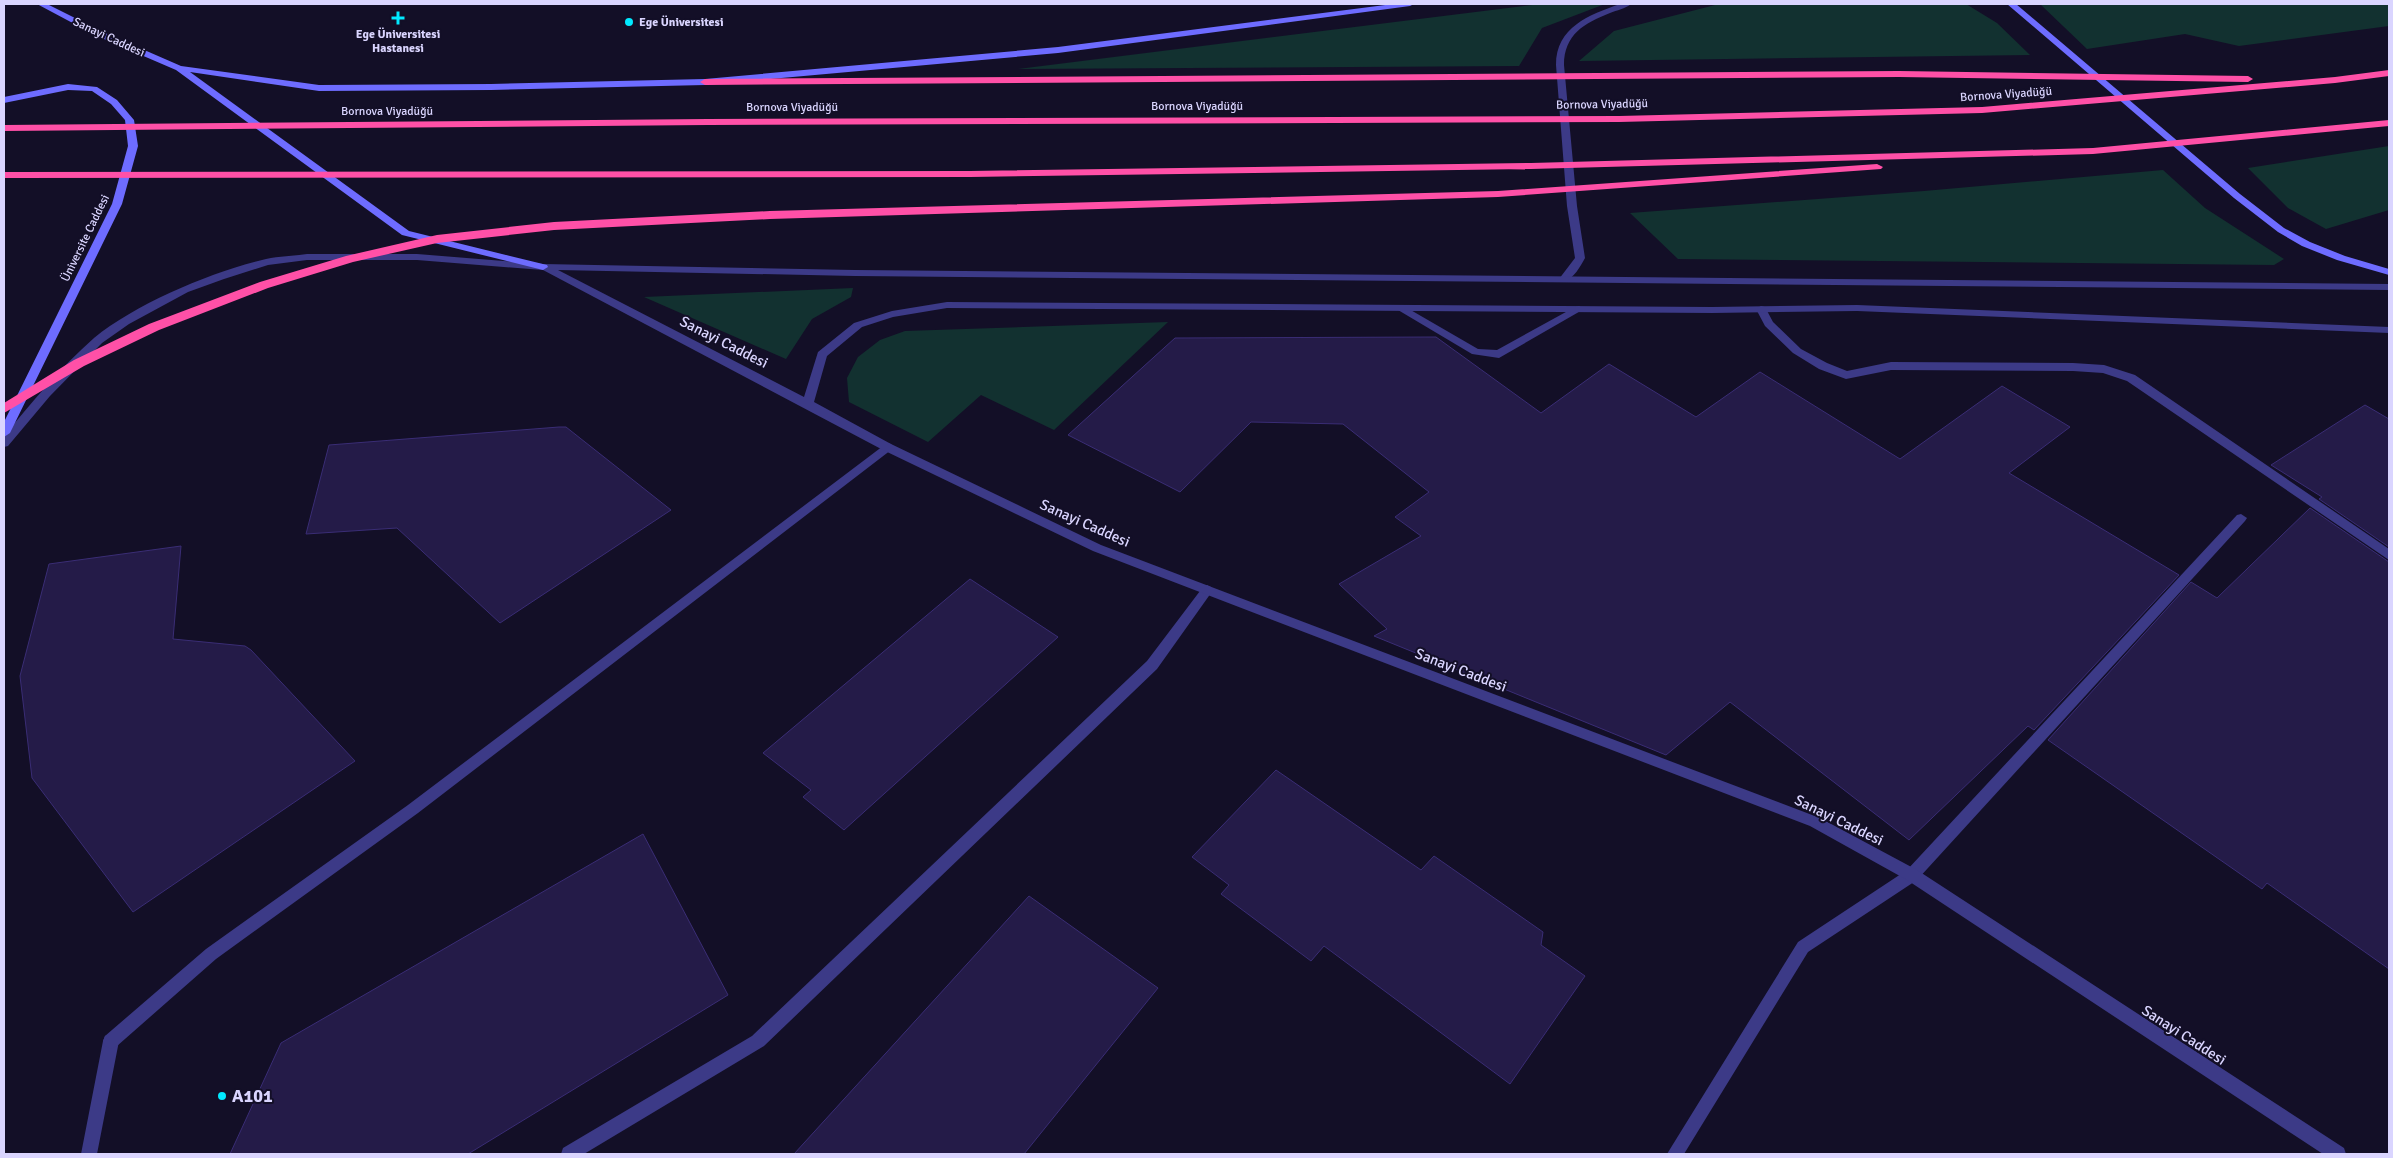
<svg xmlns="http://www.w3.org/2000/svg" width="2393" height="1158" viewBox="0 0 2393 1158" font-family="Signika,sans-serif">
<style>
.green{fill:#123130}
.building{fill:#241b48;stroke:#3a2d75}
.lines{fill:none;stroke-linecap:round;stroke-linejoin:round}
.service{fill:#3c3a87;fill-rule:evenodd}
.minor{fill:#3c3a87;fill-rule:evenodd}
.tertiary{fill:#3c3a87;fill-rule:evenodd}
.secondary{fill:#6e6cff;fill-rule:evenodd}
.motorway{fill:#ff50a7;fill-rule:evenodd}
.poi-dot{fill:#01e9ff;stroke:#130f27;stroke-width:2}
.labels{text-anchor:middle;stroke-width:4;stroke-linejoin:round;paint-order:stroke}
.far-poi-label{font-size:12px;font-weight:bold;fill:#dad5ff;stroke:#130f27;text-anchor:start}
.far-street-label{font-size:12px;fill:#dad5ff;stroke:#130f27}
.street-label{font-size:15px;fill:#dad5ff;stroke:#130f27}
.near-poi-label{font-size:18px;font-weight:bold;fill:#dad5ff;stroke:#130f27;text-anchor:start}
</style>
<rect width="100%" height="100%" fill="#130f27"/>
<path class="green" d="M1540,4H1605L1542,28L1519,66L1018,69Z
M1719,4H1966L1997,23L2030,55L1579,61L1614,31Z
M2040,4H2389V26L2239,46L2185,34L2087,49Z
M2389,146V210L2326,229L2288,208L2248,168Z
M2163,170L2205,208L2284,259L2274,265L1678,259L1630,213L1924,191Z
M853,288L851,297L812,319L786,359L644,297Z
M1168,322L1054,430L981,395L928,442L849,402L847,378L858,357L880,340L905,331Z"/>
<path class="building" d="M1436,337L1541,413L1609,364L1696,417L1760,372L1900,459L2002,386L2070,427L2009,473L2179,575L2034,730L2028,726L1909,840L1730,702L1666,755L1374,636L1387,629L1339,584L1421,536L1395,517L1429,492L1343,424L1251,422L1180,492L1068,435L1175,338Z
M2365,405L2389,419V547L2319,499L2322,497L2271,465Z
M559,427H566L671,510L500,623L397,528L306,534L329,445Z
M2310,508L2389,562V969L2267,883L2262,889L2048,740L2191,582L2217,598Z
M181,546L173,639L245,646L251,650L355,761L133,912L32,778L20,676L49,564Z
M970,579L1058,637L844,830L803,797L811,790L763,753Z
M1276,770L1421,870L1434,856L1543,932L1541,945L1585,976L1510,1084L1324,946L1311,961L1221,894L1229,885L1192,857Z
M643,834L728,995L468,1154H230L281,1043Z
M1029,896L1158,988L1024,1154H794Z"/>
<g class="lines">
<path class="service" d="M1620,4H1631C1625,9 1617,10 1610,13C1584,23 1564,35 1564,65L1577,206L1585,258C1580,267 1574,278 1564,282L1559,279L1575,258L1567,206L1556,65C1556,27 1589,15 1620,4Z
M1402,305L1478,349L1497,350L1575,307L1579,306L1584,309L1499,358L1472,354L1398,310V306Z
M1761,306L1765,307L1773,322L1801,349L1827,363L1847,371L1891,362L2073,363L2104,365L2135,375L2389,549V560L2127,381L2103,373L2073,371L1891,370L1846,379L1819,369L1793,353L1765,326L1756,309Z
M111,1033L117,1036L119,1041L97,1154H81L103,1041L105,1036Z"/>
<path class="minor" d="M887,443L891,444L893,447L891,450L418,813L216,959L117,1046L111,1049L105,1046L103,1041L105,1036L206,949L408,805Z
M2241,514L2247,518L2245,521L1917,880L1808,952L1684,1154H1667L1798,942L1907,870L2237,515Z
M1207,585L1211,587L1213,590L1211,593L1157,669L764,1046L584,1154H561L563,1148L752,1036L1147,661L1203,587Z"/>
<path class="tertiary" d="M307,254H417L543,264L855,270L2389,284V290L855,276L558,270L804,397L818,352L854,323L892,311L947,302L1712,307L1857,305L2389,327V333L1857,311L1712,313L947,308L893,317L862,327L827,356L814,402L891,444L1101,545L1820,818L1917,870L2344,1148L2346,1154H2323L1907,880L1810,826L1093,551L883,450L543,270L417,260H307L268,265L224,279L188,292L129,324L102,343L50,396L8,446L4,447V436C32,402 61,367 94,338C137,303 211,272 266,259C279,256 293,256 307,254Z"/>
<path class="secondary" d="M37,4H47L103,32L181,66L319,85L491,84L705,79L1058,47L1393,4H1414L1410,6L1058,53L705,85L491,90L319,91L190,72L409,231L547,265L548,267L543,270L402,235L176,70L97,36Z
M2007,4H2016L2240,194L2284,228L2310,242L2345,256L2389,269V275L2337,260L2302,246L2278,232L2234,198Z
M68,84L97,87L117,100L134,120L138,146L122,204L10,433L4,437V422L112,204L128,146L125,120L111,104L92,91L68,90L4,103V97Z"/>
<path class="motorway" d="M2389,70V76L2335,83L1982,113L1619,122L708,125L4,131V125L708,119L1619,116L1982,107L2335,77Z
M1899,71L2248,76L2253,79L2248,82L1899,77L705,85L700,82L705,79Z
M2389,120V126L2093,154L1531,169L970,177L4,178V172L970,171L1531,163L2093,148Z
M1877,164L1883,167L1881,169L1498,197L770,219L554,230L437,243L353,262L268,288L159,330L84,366L4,413V403L74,360L149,324L260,282L346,256L437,235L554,222L770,211L1498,191Z"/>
</g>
<g class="poi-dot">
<path d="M395.5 10.5h5v5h5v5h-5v5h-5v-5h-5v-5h5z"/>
<circle cx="629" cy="22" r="5"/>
<circle cx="222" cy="1096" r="5"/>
</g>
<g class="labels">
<g class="far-poi-label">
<text x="639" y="26">Ege Üniversitesi</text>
<text x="398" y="38" text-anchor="middle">Ege Üniversitesi<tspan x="398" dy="14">Hastanesi</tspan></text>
</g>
<g class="far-street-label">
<text transform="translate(109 37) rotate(25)" y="4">Sanayi Caddesi</text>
<text transform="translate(2006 94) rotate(-4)" y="4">Bornova Viyadüğü</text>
<text transform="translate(1602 104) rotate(-1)" y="4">Bornova Viyadüğü</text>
<text x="1197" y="110">Bornova Viyadüğü</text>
<text x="792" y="111">Bornova Viyadüğü</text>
<text x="387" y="115">Bornova Viyadüğü</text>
<text transform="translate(85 238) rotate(-64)" y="4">Üniversite Caddesi</text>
</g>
<g class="street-label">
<text transform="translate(724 342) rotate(27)" y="5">Sanayi Caddesi</text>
<text transform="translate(1085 523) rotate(24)" y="5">Sanayi Caddesi</text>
<text transform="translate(1461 670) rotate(21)" y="5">Sanayi Caddesi</text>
<text transform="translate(1839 820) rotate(26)" y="5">Sanayi Caddesi</text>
<text transform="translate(2184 1035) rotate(33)" y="5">Sanayi Caddesi</text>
</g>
<g class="near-poi-label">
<text x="232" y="1102">A101</text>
</g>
</g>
<rect width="2393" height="1158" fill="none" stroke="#dad5ff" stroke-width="10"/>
</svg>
